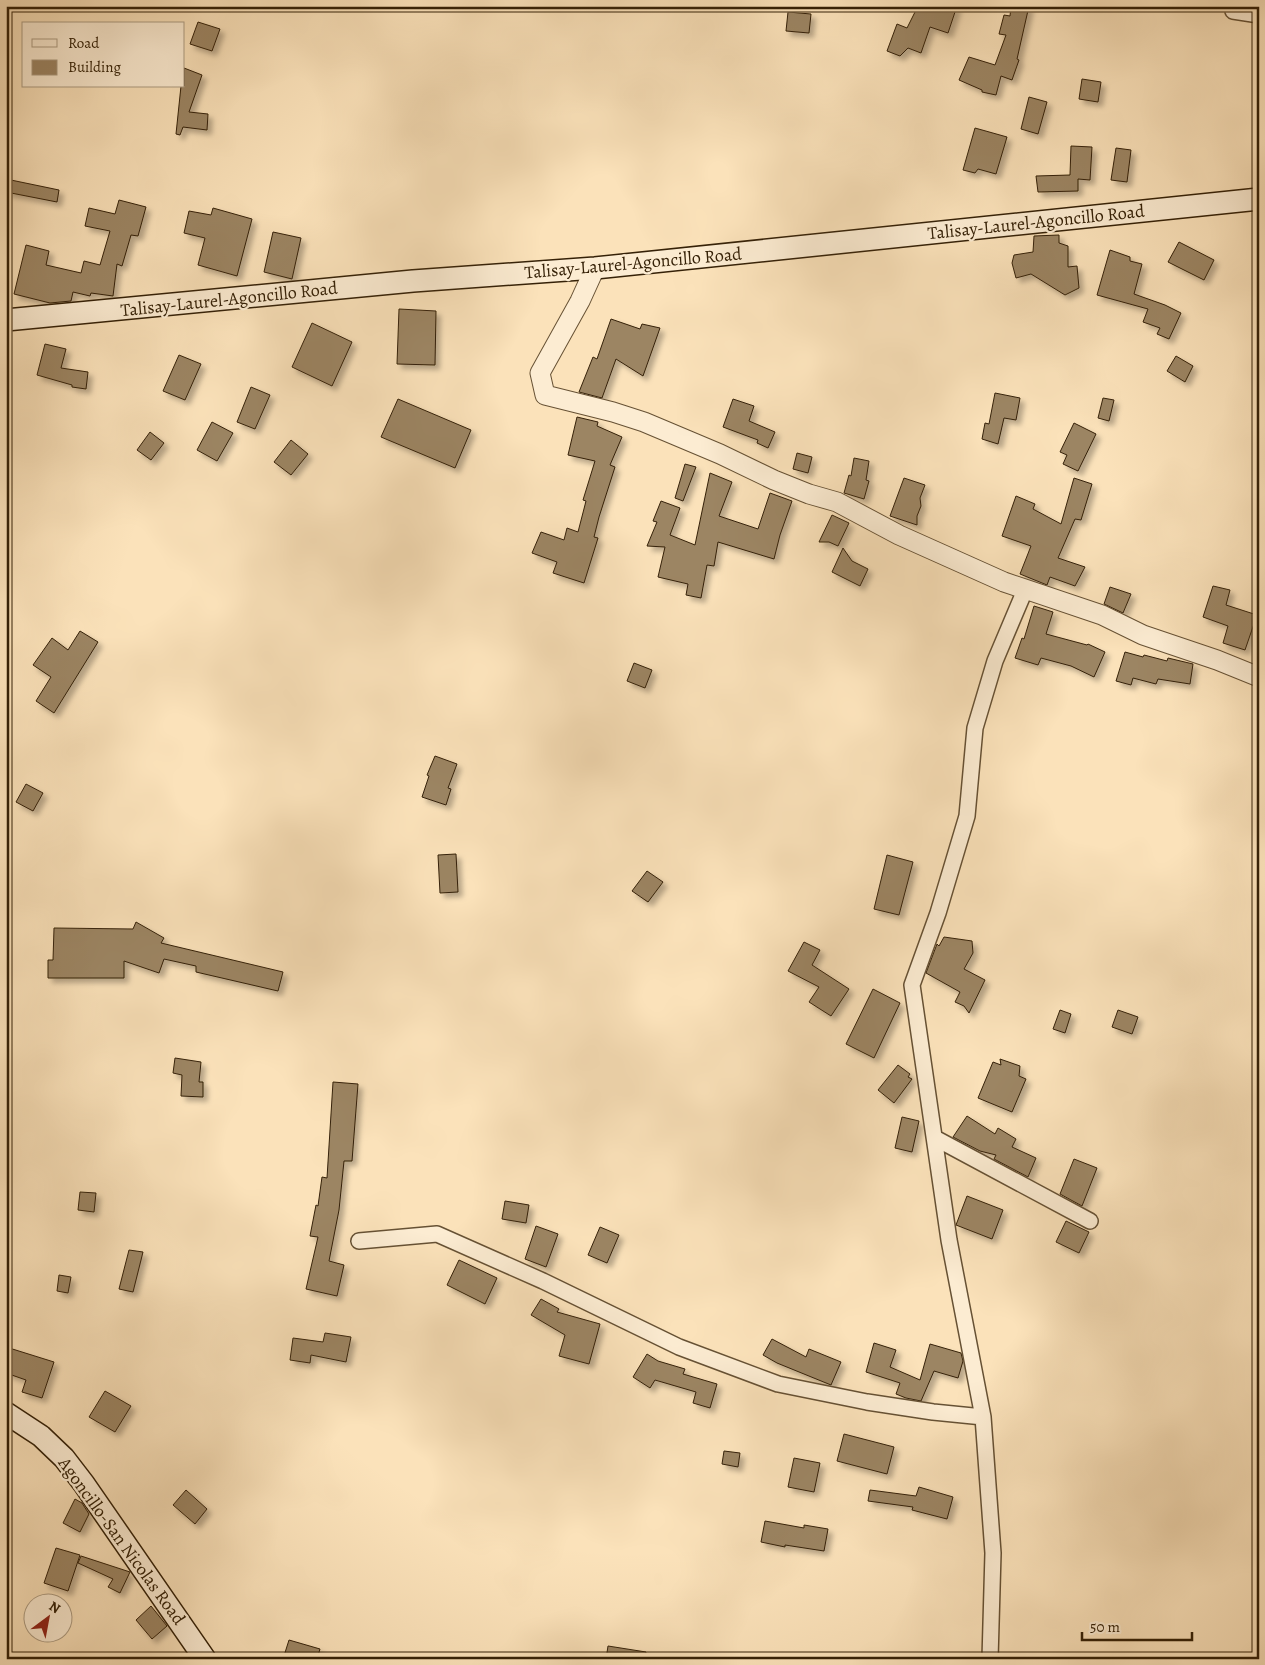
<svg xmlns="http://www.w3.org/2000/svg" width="1265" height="1665" viewBox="0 0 1265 1665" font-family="Alegreya,serif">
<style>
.building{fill:#9c8564;stroke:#352107;filter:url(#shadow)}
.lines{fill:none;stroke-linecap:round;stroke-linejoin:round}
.minor-casing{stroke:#665134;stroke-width:18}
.tertiary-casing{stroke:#665134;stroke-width:21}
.secondary-casing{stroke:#352107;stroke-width:24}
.minor{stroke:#fcecd2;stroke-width:15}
.tertiary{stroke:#fcecd2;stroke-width:19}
.secondary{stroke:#fcecd2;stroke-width:21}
.labels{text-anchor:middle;stroke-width:4.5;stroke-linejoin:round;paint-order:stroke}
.street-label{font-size:18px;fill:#352107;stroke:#fcecd2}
</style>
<defs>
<filter id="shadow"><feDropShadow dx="4.5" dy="4.5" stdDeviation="2.5" flood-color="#0004"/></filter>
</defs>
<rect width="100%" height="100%" fill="#fbe2ba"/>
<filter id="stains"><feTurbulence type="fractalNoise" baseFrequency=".004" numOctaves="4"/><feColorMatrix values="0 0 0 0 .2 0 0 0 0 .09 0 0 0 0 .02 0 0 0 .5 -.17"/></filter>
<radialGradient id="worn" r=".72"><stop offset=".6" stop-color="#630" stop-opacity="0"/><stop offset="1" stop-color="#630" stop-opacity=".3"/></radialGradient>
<path class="building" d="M918,6H957L948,33L930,27L921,53L908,48L900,56L887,51L897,24L907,28Z
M1011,6H1029L1017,59L1019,60L1012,80L1001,76L996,95L982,92V90L959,80L969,57L995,65L1006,35L999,34L1004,15L1010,16Z
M788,12L811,14L809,33L786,31Z
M198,22L220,29L212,51L190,44Z
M184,68L202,75L189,112L208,114L207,130L183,127L180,135L176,134L181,86H184Z
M1082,79L1101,82L1098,102L1079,99Z
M1029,97L1047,102L1038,134L1021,129Z
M975,128L1007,137L996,174L978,169L975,173L963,170Z
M1071,146L1092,147L1090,180L1078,179V191L1038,192L1036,176L1070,175Z
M1116,148L1131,150L1127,182L1111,180Z
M6,179L59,190L57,202L6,192Z
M119,200L146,207L138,236L131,235L122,266L117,264L113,296L91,293L90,296L73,292L71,301L50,303L14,294L26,245L49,251L46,265L81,273L84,261L100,265L110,231L85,226L89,208L115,214Z
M213,208L252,219L237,276L198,265L205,238L184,233L189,211L211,215Z
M273,232L301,238L292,279L264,272Z
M1059,235V243L1068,246V267L1077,266L1079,288L1065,295L1031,274L1016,278L1012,263L1014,255L1033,252L1034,236Z
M1179,242L1214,260L1204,280L1168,262Z
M1110,250L1130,257V261L1142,264L1134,294L1165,305L1181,313L1169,339L1157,334L1160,328L1143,322L1148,309L1097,295Z
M399,309L436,311L435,365L397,364Z
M611,319L640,329L642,324L660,328L643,376L616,359L602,398L579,392L593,357L597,359Z
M312,323L352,342L332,386L292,367Z
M45,344L66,349L61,368L88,372L86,389L72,387V385L37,375Z
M179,355L201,364L185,400L163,391Z
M1176,356L1193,366L1185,382L1167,371Z
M251,387L270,395L255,429L237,422Z
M995,393L1020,398L1016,420L1004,418L998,444L982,439L985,423L989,424Z
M1103,398L1114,400L1109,421L1098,418Z
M398,399L471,430L455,468L381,437Z
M733,399L754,406L749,421L775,432L768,448L757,443L758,440L723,427Z
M577,417L598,422L597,426L622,437L610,465L615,467L599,517L594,537L598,538L584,583L553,573L557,562L532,553L541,532L564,540L567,528L578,532L586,501L583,500L595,461L568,455Z
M212,422L233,433L217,461L197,450Z
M1074,423L1096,434L1078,471L1063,464L1067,455L1060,452Z
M150,432L164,443L151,460L137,450Z
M291,440L308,454L291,475L274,462Z
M797,453L812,457L808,473L793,469Z
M854,458L869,461L866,480L869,481L864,499L844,493L849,475L851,476Z
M685,464L696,467L683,501L675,498Z
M710,473L732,482L719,516L758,529L770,493L792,501L780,535L774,559L718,542L714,566L707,565L701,598L686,595L688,584L658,577L665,547L647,546L657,522L653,521L661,501L680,508L670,535L695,545Z
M904,478L925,485L920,498L921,506L917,516V525L890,516Z
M1074,478L1092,484L1081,520L1075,519L1058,558L1085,567L1075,586L1050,577L1047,585L1020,574L1031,546L1002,536L1016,496L1035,504L1033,509L1061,524Z
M832,515L849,523L838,546L829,542H819Z
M843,548L852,561L868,569L860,586L832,572Z
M1213,586L1230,590L1226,605L1257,615L1245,650L1223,643L1228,626L1203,617Z
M1110,587L1131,594L1123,613L1104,604Z
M1034,606L1053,612L1046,634L1087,645L1088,644L1105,652L1094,677L1071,666L1041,658L1038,665L1015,658L1022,638L1024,639Z
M80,631L98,642L54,713L36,701L51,677L33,665L52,638L68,650Z
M1125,652L1143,657L1144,655L1167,661L1168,658L1193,664L1190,684L1158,679L1156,684L1133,678L1131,685L1116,681Z
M634,663L652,670L645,688L627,681Z
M435,756L457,764L448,788L451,789L446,805L422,797L429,776L427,775Z
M26,784L43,793L33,811L16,802Z
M456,854L458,892L440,893L438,855Z
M887,855L913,862L899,915L874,909Z
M647,871L663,882L648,902L632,891Z
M136,922L164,938L161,943L283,972L278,991L196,972V966L164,959L159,973L124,961V978H48V960H53L54,928L133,929Z
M944,937L972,941L973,953L964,969L985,980L969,1013L964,1006L955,1002L960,992L926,973L937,944L939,946Z
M804,942L820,950L812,965L849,989L831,1016L809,1002L819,987L788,971Z
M873,989L900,1003L874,1058L846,1044Z
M1060,1010L1071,1014L1065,1033L1053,1029Z
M1118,1010L1138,1017L1132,1034L1112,1027Z
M175,1058L201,1062L199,1082H203V1097L181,1096L182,1075L173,1073Z
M1000,1059L1020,1066L1019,1076L1026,1079L1012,1112L978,1098L993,1062L1001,1065Z
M898,1065L910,1074L908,1077L912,1079L894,1103L878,1090Z
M333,1082L358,1084L352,1161H344L339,1210L329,1261L344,1265L337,1296L306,1289L318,1237L310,1236L316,1205L318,1206L322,1177L327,1178Z
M967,1116L995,1134L998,1128L1016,1139L1012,1147L1036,1158L1028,1177L994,1159L996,1155L980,1151L953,1137Z
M902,1117L919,1121L912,1152L895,1148Z
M1074,1159L1097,1168L1082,1206L1060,1194Z
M80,1192L96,1193L94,1212L78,1210Z
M967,1196L1003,1210L992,1239L956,1225Z
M505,1201L529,1205L526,1223L502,1219Z
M1066,1221L1089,1232L1079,1253L1056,1242Z
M536,1226L558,1234L546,1267L525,1259Z
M600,1227L619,1235L607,1263L588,1255Z
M129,1250L143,1252L133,1292L119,1289Z
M459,1260L497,1278L485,1304L447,1285Z
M59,1275L71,1277L68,1293L57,1291Z
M541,1299L559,1309L557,1312L600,1324L589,1364L559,1356L565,1335L531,1315Z
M325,1333L351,1337L346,1362L311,1355L310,1363L290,1360L293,1338L323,1342Z
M772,1339L806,1357L809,1349L841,1362L831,1385L777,1363L763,1355Z
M874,1343L896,1350L890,1367L920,1380L930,1344L961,1353L963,1361L958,1378L934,1371L921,1401L906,1398L896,1394L900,1383L866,1372Z
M6,1347L54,1362L42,1398L22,1392L26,1380L6,1373Z
M647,1354L658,1361L685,1369L683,1374L717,1384L710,1408L693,1403L696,1392L655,1380L650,1388L633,1377Z
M105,1391L131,1406L115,1432L89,1417Z
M844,1434L894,1447L887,1474L837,1461Z
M724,1451L740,1453L738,1467L722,1464Z
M794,1458L820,1463L814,1492L788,1487Z
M919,1487L953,1497L947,1519L912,1510L913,1507L868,1501L870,1490L916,1496Z
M186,1490L207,1509L195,1524L173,1505Z
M75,1499L82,1503L89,1514L80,1532L63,1523Z
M765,1521L804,1528V1525L828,1529L824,1551L785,1545V1547L761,1542Z
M56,1548L80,1555L68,1591L44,1583Z
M81,1556L130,1572L120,1593L108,1587L113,1579L78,1563Z
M151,1606L167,1626L152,1639L136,1620Z
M289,1640L320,1649L317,1659H283Z
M608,1646L646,1652L645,1659H606Z"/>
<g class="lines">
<g class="minor-casing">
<path id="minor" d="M1233,11L1259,15
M935,1138L1090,1221
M359,1241L437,1234L543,1281L679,1347L778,1384L867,1402L933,1412L983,1417
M990,1659L993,1553L983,1417L949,1240L912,985L938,913L967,816L975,728L995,661L1025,590"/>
</g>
<g class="tertiary-casing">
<path id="tertiary" d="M595,268L580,301L540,373L545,395L613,412L644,422L720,454L774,480L809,494L837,502L899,535L1004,582L1102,615L1143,635L1217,660L1259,677"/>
</g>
<g class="secondary-casing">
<path id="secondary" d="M6,320L413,281L595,268L1259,199
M6,1413L41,1436L64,1458L84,1484L205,1659"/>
</g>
<use href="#minor" class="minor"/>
<use href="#tertiary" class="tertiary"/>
<use href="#secondary" class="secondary"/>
</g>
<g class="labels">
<g class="street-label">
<text transform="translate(1036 222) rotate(-6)" y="6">Talisay-Laurel-Agoncillo Road</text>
<text transform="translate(633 263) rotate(-5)" y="6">Talisay-Laurel-Agoncillo Road</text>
<text transform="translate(229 299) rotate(-6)" y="6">Talisay-Laurel-Agoncillo Road</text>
<text transform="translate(122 1541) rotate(54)" y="6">Agoncillo-San Nicolas Road</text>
</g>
</g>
<rect width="1265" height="1665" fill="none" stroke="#fbe2ba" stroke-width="25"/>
<rect x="8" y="8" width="1250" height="1650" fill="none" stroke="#352107" stroke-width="2.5"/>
<rect x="12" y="12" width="1240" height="1640" fill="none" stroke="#352107"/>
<rect x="22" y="22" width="162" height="65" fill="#fcecd2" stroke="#ac9b81"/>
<rect x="32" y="39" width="25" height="8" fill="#fcecd2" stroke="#ac9b81"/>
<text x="68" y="48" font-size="15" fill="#352107">Road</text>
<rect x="32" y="60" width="25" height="15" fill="#9c8564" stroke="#ac9b81"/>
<text x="68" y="72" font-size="15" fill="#352107">Building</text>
<g transform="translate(48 1618) rotate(32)"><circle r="24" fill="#fcecd2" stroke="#ac9b81"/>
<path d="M0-4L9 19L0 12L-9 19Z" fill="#8f2418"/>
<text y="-8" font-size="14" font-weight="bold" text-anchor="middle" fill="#352107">N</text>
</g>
<path d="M1082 1632v8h110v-8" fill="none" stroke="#352107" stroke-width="2.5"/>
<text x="1090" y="1632" font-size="15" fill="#352107" stroke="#fcecd2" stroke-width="4" paint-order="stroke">50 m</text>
<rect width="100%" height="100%" filter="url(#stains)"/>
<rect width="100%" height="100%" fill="url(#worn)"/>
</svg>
